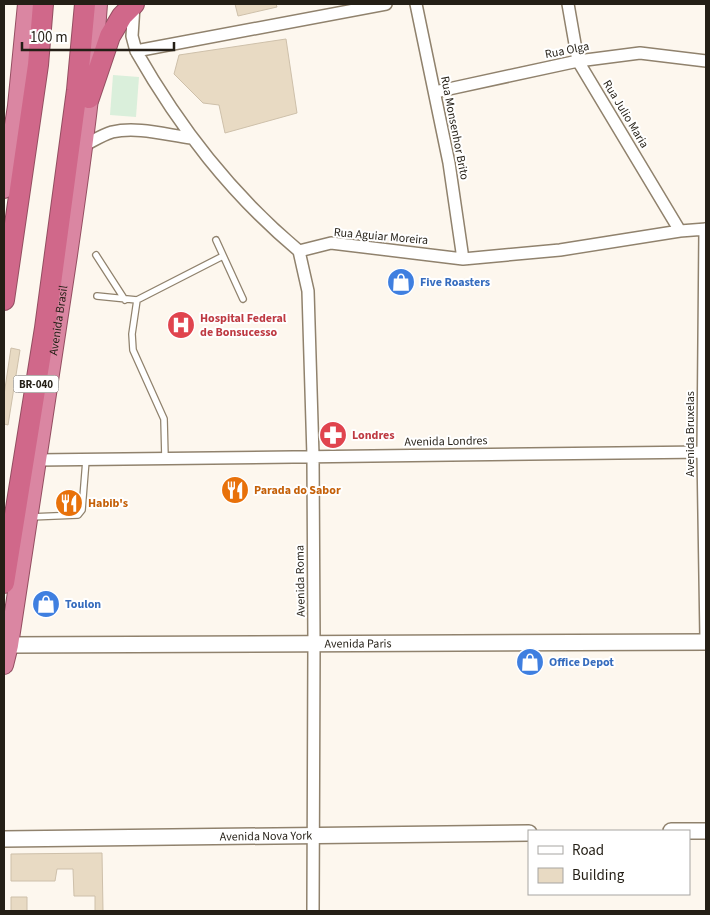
<svg xmlns="http://www.w3.org/2000/svg" width="710" height="915" viewBox="0 0 710 915" font-family="'Source Sans 3',sans-serif">
<style>
.green{fill:#daefdb}
.building{fill:#e8dac3;stroke:#cec0aa}
.lines{fill:none;stroke-linecap:round;stroke-linejoin:round}
.service-casing{stroke:#90826d;stroke-width:8}
.minor-casing{stroke:#90826d;stroke-width:14}
.secondary-casing{stroke:#90826d;stroke-width:18}
.trunk-casing{stroke:#944e61;stroke-width:20}
.motorway-casing{stroke:#944e61;stroke-width:22}
.service{stroke:#fff;stroke-width:5.5}
.minor{stroke:#fff;stroke-width:11}
.secondary{stroke:#fff;stroke-width:15}
.trunk{stroke:#da86a2;stroke-width:18}
.motorway{stroke:#d0688a;stroke-width:20}
.labels{text-anchor:middle;stroke-width:4;stroke-linejoin:round;paint-order:stroke}
.shield{fill:#fff;stroke:#66625c;stroke-width:1}
.shield-label{font-size:11px;font-weight:bold;fill:#241f16}
.street-label{font-size:12px;fill:#241f16;stroke:#fff}
.shop-label{font-size:12px;font-weight:bold;fill:#366cbe;stroke:#fff;text-anchor:start}
.health-label{font-size:12px;font-weight:bold;fill:#be3a42;stroke:#fff;text-anchor:start}
.food-label{font-size:12px;font-weight:bold;fill:#c56008;stroke:#fff;text-anchor:start}
</style>
<rect width="100%" height="100%" fill="#fdf7ee"/>
<path class="green" d="M113,75L139,77L136,117L110,115Z"/>
<path class="building" d="M235,4H276L277,7L238,16Z
M286,39L297,113L225,133L219,105L203,103L174,74L179,55Z
M11,348L20,350L8,425L4,424V395Z
M102,853L103,911H95V896H74L73,869H57L55,881H11V854Z
M11,897H27V911H11Z"/>
<g class="lines">
<g class="service-casing">
<path id="service" d="M216,240L243,299
M96,255L125,300
M97,296L137,300L223,256
M137,300L132,334L133,350L164,419L165,458
M30,517L78,515L82,510L86,460"/>
</g>
<g class="minor-casing">
<path id="minor" d="M416,4L449,163L463,259
M568,4L578,61L680,231
M134,6L132,36L136,51C180,128 231,194 299,251
M136,51L386,4
M435,92L578,61L640,53L706,61
M83,146C93,141 102,135 112,132C137,126 167,135 191,138
M705,229L703,452L706,639
M299,251L308,291L313,456L314,643L313,911
M299,251L331,243L463,259L560,250L680,231L706,229
M37,460L706,452"/>
</g>
<g class="secondary-casing">
<g id="secondary">
<path id="s1" d="M9,645L706,642"/>
<path d="M671,831H706"/>
<path id="s2" d="M4,839L529,833"/>
</g>
</g>
<g class="trunk-casing">
<g id="trunk">
<path d="M4,189L17,106L27,4"/>
<path id="s3" d="M4,665L9,645C28,515 49,385 68,255C80,172 92,88 98,4"/>
</g>
</g>
<g class="motorway-casing">
<path id="motorway" d="M89,98L110,36L122,16L134,4
M4,300L38,65L43,4
M4,583L45,328L77,90L85,4"/>
</g>
<use href="#service" class="service"/>
<use href="#minor" class="minor"/>
<use href="#secondary" class="secondary"/>
<use href="#trunk" class="trunk"/>
<use href="#motorway" class="motorway"/>
</g>
<defs>
<g id="shop-disc" transform="scale(1.4375)"><circle r="9.5" fill="#3f7fe0" stroke="#fff"/><path d="M-5-2.5h2.3a2.7 3.5 0 0 1 5.4 0H5L5.5 6h-11ZM-1.5-2.5h3a1.5 2.3 0 0 0-3 0Z" fill="#fff"/></g>
<g id="hospital-disc" transform="scale(1.4375)"><circle r="9.5" fill="#e0444e" stroke="#fff"/><path d="M-5-5h3v3.5h4V-5h3V5h-3V1.5h-4V5h-3Z" fill="#fff"/></g>
<g id="pharmacy-disc" transform="scale(1.4375)"><circle r="9.5" fill="#e0444e" stroke="#fff"/><path d="M-2-6h4v4h4v4h-4v4h-4v-4h-4v-4h4Z" fill="#fff"/></g>
<g id="restaurant-disc" transform="scale(1.4375)"><circle r="9.5" fill="#e8710a" stroke="#fff"/><path d="M-5-6h1v4h1v-4h1v4h1v-4h1v5L-1.5 .5V6h-2V.5L-5-1ZM5-6V6H3V1.5H1.5Q1.5-4 5-6Z" fill="#fff"/></g>
</defs>
<g fill-rule="evenodd">
<use href="#shop-disc" x="401" y="282"/>
<use href="#hospital-disc" x="181" y="325"/>
<use href="#pharmacy-disc" x="333" y="435"/>
<use href="#restaurant-disc" x="235" y="490"/>
<use href="#restaurant-disc" x="69" y="503"/>
<use href="#shop-disc" x="46" y="604"/>
<use href="#shop-disc" x="530" y="662"/>
</g>
<g class="labels">
<rect class="shield" x="13.5" y="375.5" width="45" height="17" rx="4"/>
<g class="shield-label">
<text x="36" y="388">BR-040</text>
</g>
<g class="street-label">
<text transform="translate(567 50) rotate(-11)" y="4">Rua Olga</text>
<text transform="translate(626 114) rotate(59)" y="4">Rua Julio Maria</text>
<text transform="translate(455 128) rotate(79)" y="4">Rua Monsenhor Brito</text>
<text transform="translate(381 236) rotate(5)" y="4">Rua Aguiar Moreira</text>
<text dy="4" stroke="none"><textPath href="#s3" startOffset="349">Avenida Brasil</textPath></text>
<text transform="translate(690 434) rotate(-90)" y="4">Avenida Bruxelas</text>
<text transform="translate(446 441) rotate(-1)" y="4">Avenida Londres</text>
<text transform="translate(300 581) rotate(-91)" y="4">Avenida Roma</text>
<text dy="4" stroke="none"><textPath href="#s1" startOffset="349">Avenida Paris</textPath></text>
<text dy="4" stroke="none"><textPath href="#s2" startOffset="262">Avenida Nova York</textPath></text>
</g>
<g class="shop-label">
<text x="420" y="286">Five Roasters</text>
<text x="65" y="608">Toulon</text>
<text x="549" y="666">Office Depot</text>
</g>
<g class="health-label">
<text x="200" y="322">Hospital Federal<tspan x="200" dy="14">de Bonsucesso</tspan></text>
<text x="352" y="439">Londres</text>
</g>
<g class="food-label">
<text x="254" y="494">Parada do Sabor</text>
<text x="88" y="507">Habib's</text>
</g>
</g>
<rect width="710" height="915" fill="none" stroke="#241f16" stroke-width="10"/>
<rect x="528" y="830" width="162" height="65" fill="#ffffff" stroke="#a7a5a2"/>
<rect x="538" y="846" width="25" height="8" fill="#ffffff" stroke="#a7a5a2"/>
<text x="572" y="855" font-size="15" fill="#241f16">Road</text>
<rect x="538" y="868" width="25" height="15" fill="#e8dac3" stroke="#a7a5a2"/>
<text x="572" y="880" font-size="15" fill="#241f16">Building</text>
<path d="M22 42v8h152v-8" fill="none" stroke="#241f16" stroke-width="2.5"/>
<text x="30" y="42" font-size="15" fill="#241f16" stroke="#ffffff" stroke-width="4" paint-order="stroke">100 m</text>
</svg>
